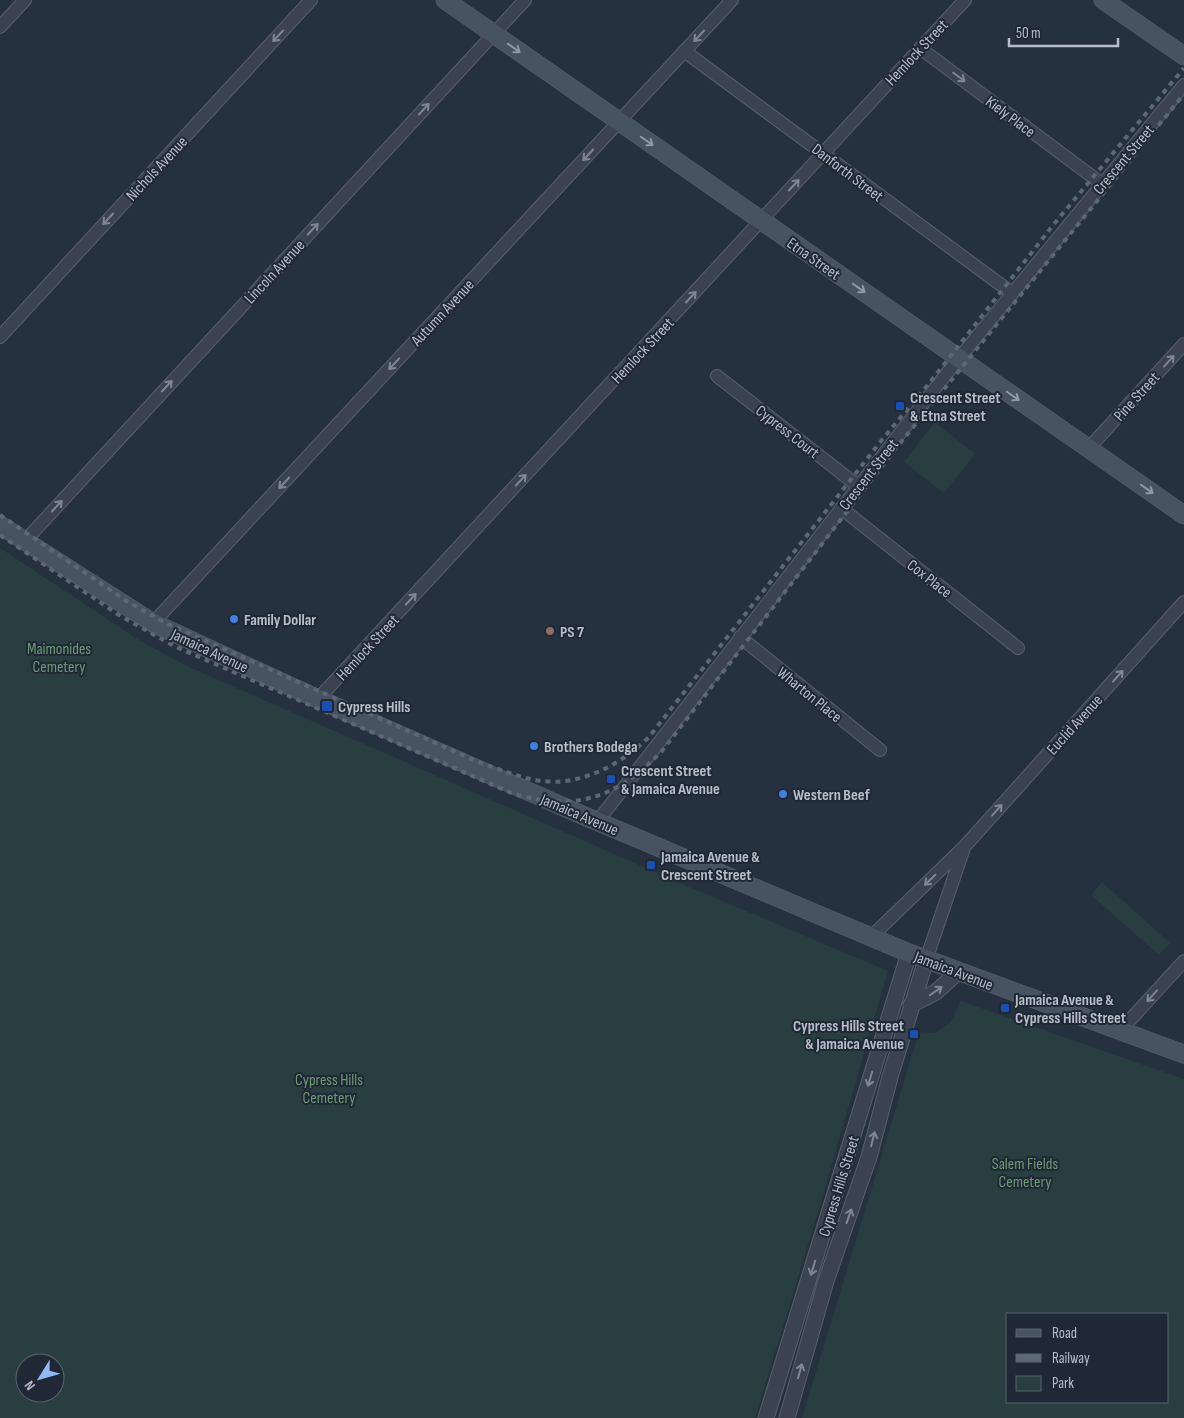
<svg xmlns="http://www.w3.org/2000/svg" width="1184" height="1418" viewBox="0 0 1184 1418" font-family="'Sofia Sans Condensed',sans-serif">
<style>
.green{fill:#283e40;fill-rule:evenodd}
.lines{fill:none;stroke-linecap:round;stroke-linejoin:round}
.minor-casing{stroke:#58616d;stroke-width:14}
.tertiary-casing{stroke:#58616d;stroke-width:17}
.secondary-casing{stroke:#58616d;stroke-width:19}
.minor{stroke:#3a434f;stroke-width:12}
.tertiary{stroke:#3a434f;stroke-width:15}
.secondary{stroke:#485362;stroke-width:18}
.rail{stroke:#5c6876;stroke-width:4;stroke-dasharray:5 5;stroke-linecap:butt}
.oneway{stroke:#7e8793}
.oneway2{stroke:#9099a6}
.transit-dot{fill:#1a4fb4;stroke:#1f2834;stroke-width:2}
.shop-dot{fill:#3f7fe0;stroke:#1f2834;stroke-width:2}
.education-dot{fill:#8d6e63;stroke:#1f2834;stroke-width:2}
.labels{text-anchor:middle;stroke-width:4;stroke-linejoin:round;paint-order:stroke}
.street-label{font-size:16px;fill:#b6beca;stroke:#1f2834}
.poi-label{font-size:16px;font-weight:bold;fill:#b6beca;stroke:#1f2834;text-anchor:start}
.park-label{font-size:16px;fill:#6e9a76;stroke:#1f2834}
</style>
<rect width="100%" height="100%" fill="#26313f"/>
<path class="green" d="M935,422L975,454L944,493L904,462Z
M0,548L142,642L189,667L687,886L888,971L821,1202L755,1418H0ZM25,1363H55V1393H25Z
M1102,882L1170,943L1159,955L1091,895Z
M961,1001L1184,1079V1418H802L919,1032L935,1033L950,1023ZM1008,1314H1168V1402H1008Z"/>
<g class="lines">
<g class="minor-casing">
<path id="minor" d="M0,27L25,0
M920,48L1102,184
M684,51L1012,293
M0,337L311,0
M717,376L858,486
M1089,448L1184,344
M841,508L1018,648
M24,542L525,0
M153,623L732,0
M740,637L880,750
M318,699L965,0
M597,822L947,373L1184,85
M871,937L965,846L1184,602
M926,960L964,848
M1120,1031L1184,961"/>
</g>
<g class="tertiary-casing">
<path id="tertiary" d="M911,1005L936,992L958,972
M766,1418L909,953
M787,1418L826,1281L869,1157L890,1077L926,960"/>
</g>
<g class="secondary-casing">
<path id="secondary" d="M445,0L1184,515
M1103,0L1184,56
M0,525L153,623L318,699L582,815L909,953L1184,1054"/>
</g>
<use href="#minor" class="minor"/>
<use href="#tertiary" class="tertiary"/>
<use href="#secondary" class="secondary"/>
<path class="rail" d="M0,515L128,602L168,624L476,761C496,768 515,776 535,780C578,788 619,766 649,737L881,441L931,381L1054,224L1184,68
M0,535L119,615L174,646L514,794C578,812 617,797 662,751L893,452L1184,94"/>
</g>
<defs><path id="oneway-shaft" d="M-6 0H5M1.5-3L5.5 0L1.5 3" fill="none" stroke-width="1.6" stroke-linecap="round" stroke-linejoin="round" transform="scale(1.25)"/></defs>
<g class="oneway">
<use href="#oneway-shaft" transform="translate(278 36) rotate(133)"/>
<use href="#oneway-shaft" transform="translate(699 36) rotate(133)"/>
<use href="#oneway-shaft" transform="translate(959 77) rotate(37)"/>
<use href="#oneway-shaft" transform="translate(424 109) rotate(-47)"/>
<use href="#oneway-shaft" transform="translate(588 155) rotate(133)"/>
<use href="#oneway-shaft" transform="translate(794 185) rotate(-47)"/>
<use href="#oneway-shaft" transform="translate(108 219) rotate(133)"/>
<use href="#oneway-shaft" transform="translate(313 229) rotate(-47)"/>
<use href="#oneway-shaft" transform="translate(691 297) rotate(-47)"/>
<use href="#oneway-shaft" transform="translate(1169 361) rotate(-48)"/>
<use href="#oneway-shaft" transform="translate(394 364) rotate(133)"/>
<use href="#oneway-shaft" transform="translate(167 386) rotate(-47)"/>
<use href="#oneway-shaft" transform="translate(521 480) rotate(-47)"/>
<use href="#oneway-shaft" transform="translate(284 483) rotate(133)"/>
<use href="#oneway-shaft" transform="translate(57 506) rotate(-47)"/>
<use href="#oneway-shaft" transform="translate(411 599) rotate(-47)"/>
<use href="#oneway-shaft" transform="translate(1118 676) rotate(-48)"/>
<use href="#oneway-shaft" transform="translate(997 810) rotate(-48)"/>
<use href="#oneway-shaft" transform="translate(930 880) rotate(136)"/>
<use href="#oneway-shaft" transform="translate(936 991) rotate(-35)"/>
<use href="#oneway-shaft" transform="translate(1152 996) rotate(132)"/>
<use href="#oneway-shaft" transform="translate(870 1079) rotate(107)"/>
<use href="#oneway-shaft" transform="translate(873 1139) rotate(-75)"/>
<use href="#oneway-shaft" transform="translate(849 1216) rotate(-71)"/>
<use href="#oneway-shaft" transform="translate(813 1268) rotate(107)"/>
<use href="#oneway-shaft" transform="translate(800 1371) rotate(-74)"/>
</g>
<g class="oneway2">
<use href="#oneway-shaft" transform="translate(514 48) rotate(35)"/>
<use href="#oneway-shaft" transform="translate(647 141) rotate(35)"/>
<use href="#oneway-shaft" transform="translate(859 288) rotate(35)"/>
<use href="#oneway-shaft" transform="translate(1013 396) rotate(35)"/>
<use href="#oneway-shaft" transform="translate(1147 489) rotate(35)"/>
</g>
<g class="transit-dot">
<rect x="895" y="401" width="10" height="10" rx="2.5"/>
<rect x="321" y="700" width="12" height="12" rx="2.5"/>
<rect x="606" y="774" width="10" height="10" rx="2.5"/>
<rect x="646" y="860" width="10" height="10" rx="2.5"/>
<rect x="1000" y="1003" width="10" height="10" rx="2.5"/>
<rect x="909" y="1029" width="10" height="10" rx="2.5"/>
</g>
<g class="shop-dot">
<circle cx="234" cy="619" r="5"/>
<circle cx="534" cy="746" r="5"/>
<circle cx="783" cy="794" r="5"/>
</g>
<circle class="education-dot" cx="550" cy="631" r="5"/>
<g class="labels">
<g class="street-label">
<text transform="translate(916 52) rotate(-47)" y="6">Hemlock Street</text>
<text transform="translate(1011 116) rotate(37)" y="6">Kiely Place</text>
<text transform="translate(1123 159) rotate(-50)" y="6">Crescent Street</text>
<text transform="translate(156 168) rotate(-47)" y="6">Nichols Avenue</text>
<text transform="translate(848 172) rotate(37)" y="6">Danforth Street</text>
<text transform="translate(814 258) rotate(35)" y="6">Etna Street</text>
<text transform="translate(274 271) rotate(-47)" y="6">Lincoln Avenue</text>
<text transform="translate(442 312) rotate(-47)" y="6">Autumn Avenue</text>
<text transform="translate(642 350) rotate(-47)" y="6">Hemlock Street</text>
<text transform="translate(1136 396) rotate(-48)" y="6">Pine Street</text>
<text transform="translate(788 431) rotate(38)" y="6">Cypress Court</text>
<text transform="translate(868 474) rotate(-52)" y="6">Crescent Street</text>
<text transform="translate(930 578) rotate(38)" y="6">Cox Place</text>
<text transform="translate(367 647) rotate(-47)" y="6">Hemlock Street</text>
<text transform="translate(210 650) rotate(25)" y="6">Jamaica Avenue</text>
<text transform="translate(810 694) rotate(39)" y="6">Wharton Place</text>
<text transform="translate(1074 724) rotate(-48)" y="6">Euclid Avenue</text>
<text transform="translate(580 814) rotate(23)" y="6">Jamaica Avenue</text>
<text transform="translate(954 970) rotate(21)" y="6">Jamaica Avenue</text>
<text transform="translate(838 1186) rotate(-73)" y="6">Cypress Hills Street</text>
</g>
<g class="poi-label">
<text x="910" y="403">Crescent Street<tspan x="910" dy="18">&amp; Etna Street</tspan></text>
<text x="244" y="625">Family Dollar</text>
<text x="560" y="637">PS 7</text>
<text x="338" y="712">Cypress Hills</text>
<text x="544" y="752">Brothers Bodega</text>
<text x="621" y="776">Crescent Street<tspan x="621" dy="18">&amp; Jamaica Avenue</tspan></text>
<text x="793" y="800">Western Beef</text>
<text x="661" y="862">Jamaica Avenue &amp;<tspan x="661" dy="18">Crescent Street</tspan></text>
<text x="1015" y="1005">Jamaica Avenue &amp;<tspan x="1015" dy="18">Cypress Hills Street</tspan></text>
<text x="904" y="1031" text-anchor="end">Cypress Hills Street<tspan x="904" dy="18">&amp; Jamaica Avenue</tspan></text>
</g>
<g class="park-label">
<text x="59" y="654">Maimonides<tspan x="59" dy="18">Cemetery</tspan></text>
<text x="329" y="1085">Cypress Hills<tspan x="329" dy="18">Cemetery</tspan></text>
<text x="1025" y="1169">Salem Fields<tspan x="1025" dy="18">Cemetery</tspan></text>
</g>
</g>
<rect x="1006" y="1313" width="162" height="90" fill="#1f2834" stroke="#5b6470"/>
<rect x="1016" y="1329" width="25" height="8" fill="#485362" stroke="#5b6470"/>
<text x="1052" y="1338" font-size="15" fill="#b6beca">Road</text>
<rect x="1016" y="1354" width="25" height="8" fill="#5c6876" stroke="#5b6470"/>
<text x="1052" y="1363" font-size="15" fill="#b6beca">Railway</text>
<rect x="1016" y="1376" width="25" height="15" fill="#283e40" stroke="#5b6470"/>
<text x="1052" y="1388" font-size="15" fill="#b6beca">Park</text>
<g transform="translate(40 1378) rotate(233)"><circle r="24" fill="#1f2834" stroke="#5b6470"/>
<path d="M0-4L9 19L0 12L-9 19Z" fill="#8fbaf6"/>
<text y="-8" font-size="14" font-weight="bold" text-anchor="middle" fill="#b6beca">N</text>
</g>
<path d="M1009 38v8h109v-8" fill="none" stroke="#b6beca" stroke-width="2.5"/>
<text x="1016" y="38" font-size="15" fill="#b6beca" stroke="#1f2834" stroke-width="4" paint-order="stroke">50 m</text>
</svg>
